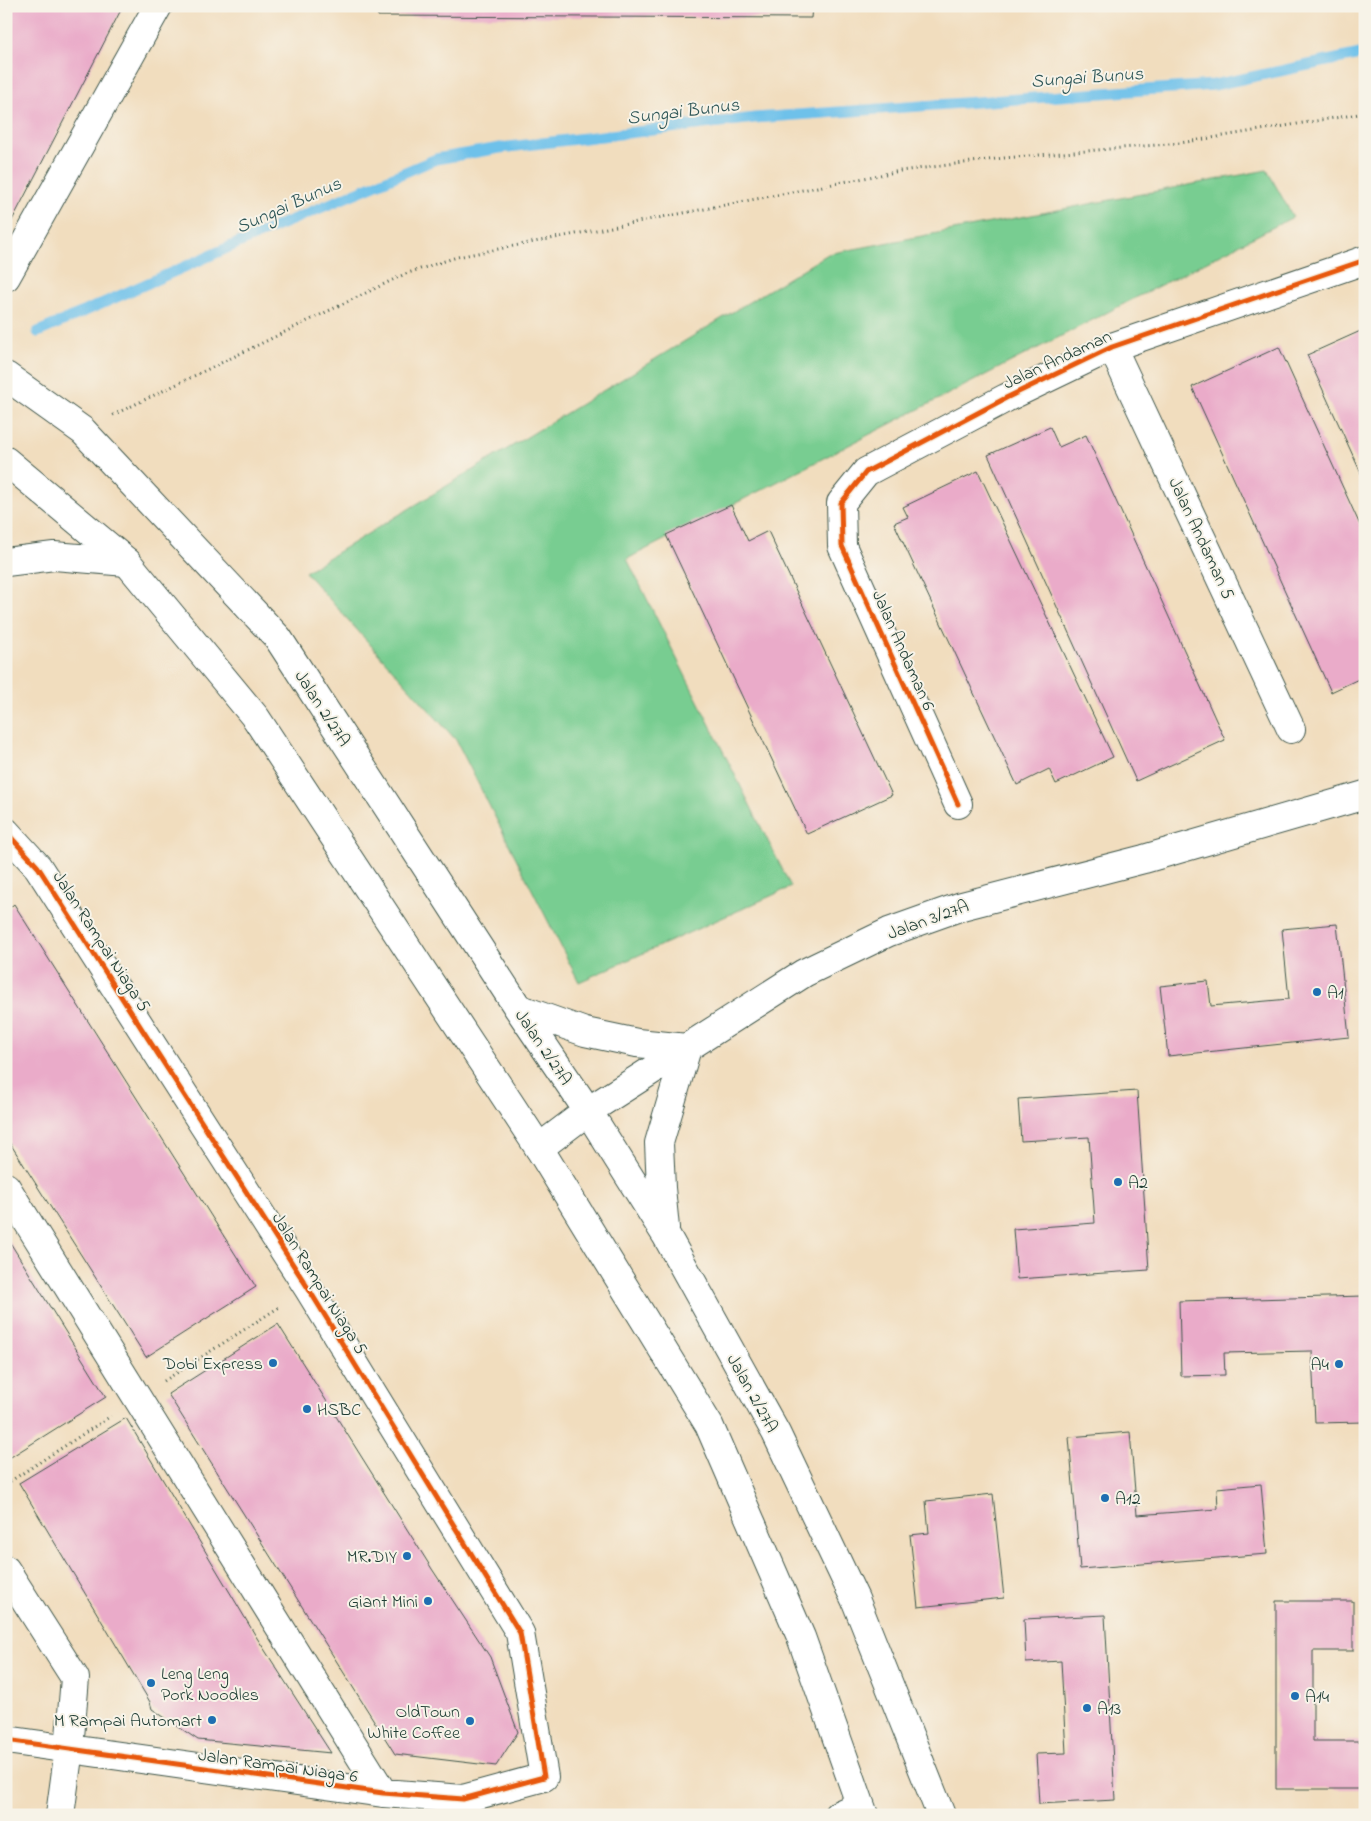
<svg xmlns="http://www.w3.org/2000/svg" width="1371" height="1821" viewBox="0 0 1371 1821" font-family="'Indie Flower',sans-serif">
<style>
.green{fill:#78cd91;stroke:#4c8562}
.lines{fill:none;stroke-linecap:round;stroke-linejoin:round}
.stream{stroke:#6ec1ea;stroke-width:11}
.building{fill:#eaabc9}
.minor-casing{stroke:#3e5549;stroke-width:30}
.major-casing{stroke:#3e5549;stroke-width:30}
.path{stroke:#3e5549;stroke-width:3;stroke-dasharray:1 4;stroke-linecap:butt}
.minor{stroke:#fff;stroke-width:28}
.major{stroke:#fff;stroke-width:28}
.cycleway-casing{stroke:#f7f3e8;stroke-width:8}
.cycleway{stroke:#e8590c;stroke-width:5}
.poi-dot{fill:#1f6fb2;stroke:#f7f3e8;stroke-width:2}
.labels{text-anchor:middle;stroke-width:4;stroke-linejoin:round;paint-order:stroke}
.street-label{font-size:18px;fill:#1f3d34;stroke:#f7f3e8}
.poi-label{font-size:18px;fill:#1f3d34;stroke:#f7f3e8;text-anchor:start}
.water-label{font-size:19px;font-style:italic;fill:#2f5758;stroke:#f7f3e8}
</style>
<rect width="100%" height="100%" fill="#f7f3e8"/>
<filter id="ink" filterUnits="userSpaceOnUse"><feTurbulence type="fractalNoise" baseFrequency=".02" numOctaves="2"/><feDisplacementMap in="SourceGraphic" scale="10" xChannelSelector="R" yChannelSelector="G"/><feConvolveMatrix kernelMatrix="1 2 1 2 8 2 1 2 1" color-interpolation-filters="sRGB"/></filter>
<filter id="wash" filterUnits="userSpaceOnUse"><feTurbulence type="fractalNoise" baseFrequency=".0096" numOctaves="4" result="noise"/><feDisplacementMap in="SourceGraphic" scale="20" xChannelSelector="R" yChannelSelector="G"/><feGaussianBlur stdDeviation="1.12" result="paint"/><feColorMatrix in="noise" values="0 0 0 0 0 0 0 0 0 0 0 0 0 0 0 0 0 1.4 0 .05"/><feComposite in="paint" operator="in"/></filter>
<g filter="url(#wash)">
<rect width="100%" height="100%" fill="#f1ddbe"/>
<path class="green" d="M1267,170L1293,217L627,559L791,887L579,982L456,740L305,572L828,254Z"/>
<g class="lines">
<path class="stream" d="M38,332L254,236L436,159L500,148L755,118L1214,85L1365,53"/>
</g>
<g id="blocks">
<path class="building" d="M6,6H123L6,232Z
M377,6H812L811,18L378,16Z
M1365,329V482L1307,355Z
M1279,347L1365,536V676L1331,692L1192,387Z
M1050,427L1059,447L1086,435L1225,740L1136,781L988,455Z
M978,471L1113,757L1056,784L1049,769L1017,785L894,523L908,517L903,507Z
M731,505L748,541L768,531L892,795L807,834L666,535Z
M14,904L256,1287L146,1357L6,1137V911Z
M1337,924L1349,1037L1168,1056L1160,986L1208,981L1211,1006L1289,999L1282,929Z
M1137,1091L1149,1270L1017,1279L1013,1229L1095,1223L1089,1137L1021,1141L1018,1099Z
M6,1236L106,1397L6,1460Z
M1364,1296L1365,1422L1315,1423L1312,1351L1224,1353L1225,1375L1181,1376L1179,1301Z
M278,1324L432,1569L490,1657L518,1732L496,1766L395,1754L168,1394Z
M126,1418L257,1638L331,1753L198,1740L152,1709L150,1702L19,1483Z
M1130,1432L1137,1515L1218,1509L1217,1488L1261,1484L1267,1554L1080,1569L1069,1437Z
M993,1494L1004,1598L918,1607L910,1535L929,1533L926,1501Z
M1276,1601H1353V1651H1313V1741H1365V1789H1276Z
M1105,1615L1115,1800L1039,1804L1036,1754L1066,1753L1061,1661L1026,1663L1024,1619Z"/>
</g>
</g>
<g filter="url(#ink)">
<use href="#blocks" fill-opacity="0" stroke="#3e5549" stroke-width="1"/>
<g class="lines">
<g class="minor-casing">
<path id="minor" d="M6,277L158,6
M1112,347L1291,729
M6,562L54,556L127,562
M958,804L842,546L841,503L866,472L1006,398L1112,347L1365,260
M6,832L38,867L308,1288L520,1633L544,1777L463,1799L383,1793L6,1740
M539,1148L588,1111L804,973L889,932L962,906L1144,859L1365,795
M6,1187L383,1793
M6,1570L75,1678L69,1749L60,1815
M838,1815L860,1805"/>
</g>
<g class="major-casing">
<path id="major" d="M6,376L83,431L278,638L518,1008L588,1111L666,1235L776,1433L855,1599L941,1815
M6,461L127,562L256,718L539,1148L709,1425L801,1637L864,1815
M518,1008L585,1032L637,1043L687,1048L659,1143L661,1188L665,1228"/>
</g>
<path class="path" d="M113,415L405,274L457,257L900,171L1004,158L1180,143L1365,113
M164,1381L281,1306
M6,1484L111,1416"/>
<use href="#minor" class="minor"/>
<use href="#major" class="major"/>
<g class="cycleway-casing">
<path id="cycleway" d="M958,804L842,546L841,503L866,472L1006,398L1112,347L1365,260
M6,832L38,867L308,1288L520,1633L544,1777L463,1799L383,1793L6,1740"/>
</g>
<use href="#cycleway" class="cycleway"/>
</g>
</g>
<g class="poi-dot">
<circle cx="1317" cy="992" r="5"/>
<circle cx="1118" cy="1182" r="5"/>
<circle cx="273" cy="1363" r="5"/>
<circle cx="1339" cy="1364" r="5"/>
<circle cx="307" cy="1409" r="5"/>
<circle cx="1105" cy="1498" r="5"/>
<circle cx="407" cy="1556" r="5"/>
<circle cx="428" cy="1601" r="5"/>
<circle cx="151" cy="1683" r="5"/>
<circle cx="1295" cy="1696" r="5"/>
<circle cx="1087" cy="1708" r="5"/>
<circle cx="212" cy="1720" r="5"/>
<circle cx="470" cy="1721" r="5"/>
</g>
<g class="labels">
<g class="street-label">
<text transform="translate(1057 359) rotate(-25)" y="6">Jalan Andaman</text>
<text transform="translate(1202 538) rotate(65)" y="6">Jalan Andaman 5</text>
<text transform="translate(904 650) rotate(66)" y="6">Jalan Andaman 6</text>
<text transform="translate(323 708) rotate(57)" y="6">Jalan 2/27A</text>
<text transform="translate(928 919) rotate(-20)" y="6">Jalan 3/27A</text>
<text transform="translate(102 941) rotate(57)" y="6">Jalan Rampai Niaga 5</text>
<text transform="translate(544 1047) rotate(56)" y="6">Jalan 2/27A</text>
<text transform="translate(320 1283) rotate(58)" y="6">Jalan Rampai Niaga 5</text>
<text transform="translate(753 1393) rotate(61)" y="6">Jalan 2/27A</text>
<text transform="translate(278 1765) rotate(8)" y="6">Jalan Rampai Niaga 6</text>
</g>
<g class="poi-label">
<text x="1327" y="998">A1</text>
<text x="1128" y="1188">A2</text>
<text x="263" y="1369" text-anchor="end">Dobi Express</text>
<text x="1329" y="1370" text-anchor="end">A4</text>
<text x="317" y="1415">HSBC</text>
<text x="1115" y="1504">A12</text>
<text x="397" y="1562" text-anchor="end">MR.DIY</text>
<text x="418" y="1607" text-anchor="end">Giant Mini</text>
<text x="161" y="1679">Leng Leng<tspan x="161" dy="21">Pork Noodles</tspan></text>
<text x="1305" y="1702">A14</text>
<text x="1097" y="1714">A13</text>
<text x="460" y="1717" text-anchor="end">OldTown<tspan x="460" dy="21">White Coffee</tspan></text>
<text x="202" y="1726" text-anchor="end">M Rampai Automart</text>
</g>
<g class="water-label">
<text transform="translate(1087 76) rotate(-4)" y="7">Sungai Bunus</text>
<text transform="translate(683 110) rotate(-7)" y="7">Sungai Bunus</text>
<text transform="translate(288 204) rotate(-24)" y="7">Sungai Bunus</text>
</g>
</g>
<rect width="1371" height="1821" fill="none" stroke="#f7f3e8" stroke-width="25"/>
</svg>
